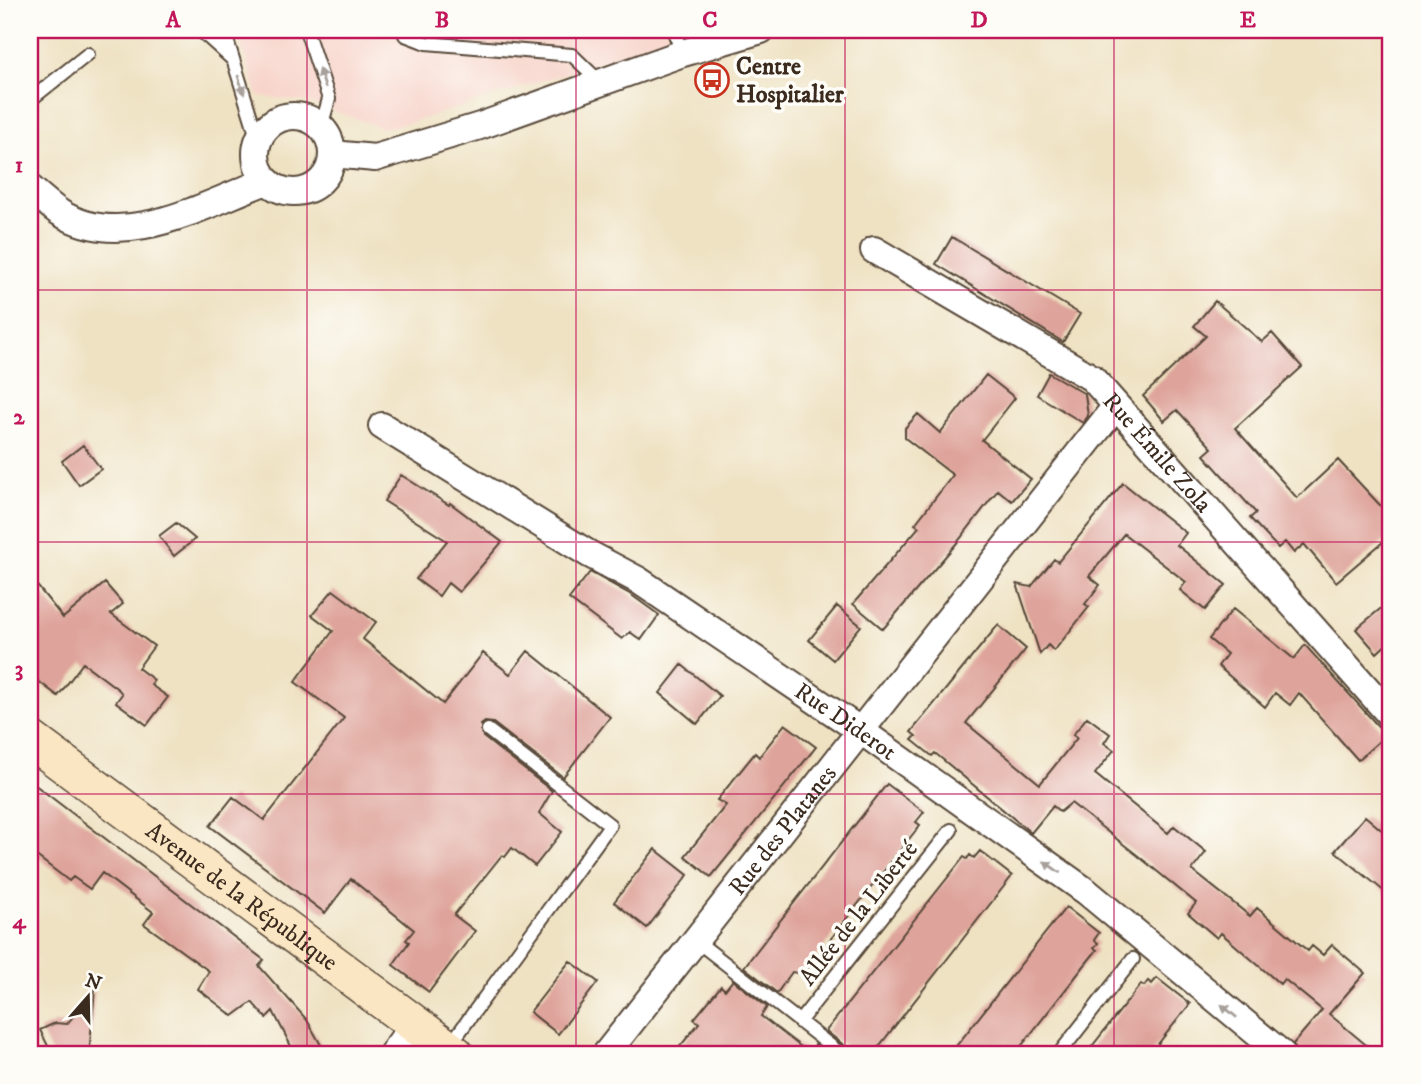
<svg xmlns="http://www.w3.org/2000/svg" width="1421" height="1084" viewBox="0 0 1421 1084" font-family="'IM FELL DW Pica',serif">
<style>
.built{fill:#f7d1c7}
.building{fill:#dea39a}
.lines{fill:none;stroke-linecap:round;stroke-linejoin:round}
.lane-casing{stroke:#564637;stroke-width:16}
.street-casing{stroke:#564637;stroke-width:30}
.secondary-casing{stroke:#564637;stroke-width:40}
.lane{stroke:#fff;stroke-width:12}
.street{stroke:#fff;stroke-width:26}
.secondary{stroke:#fbe6c3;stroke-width:37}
.oneway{fill:#a79f9a}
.grid{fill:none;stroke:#c2185b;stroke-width:2;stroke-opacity:0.55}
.labels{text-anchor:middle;stroke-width:7;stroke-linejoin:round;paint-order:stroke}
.poi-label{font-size:24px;font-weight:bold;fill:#3b2a1e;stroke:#fdfcf7;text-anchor:start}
.street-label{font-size:24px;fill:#3b2a1e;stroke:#fdfcf7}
.neatline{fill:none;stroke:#c2185b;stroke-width:2.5}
.grid-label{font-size:23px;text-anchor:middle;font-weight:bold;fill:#c2185b}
</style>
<rect width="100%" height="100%" fill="#fdfcf7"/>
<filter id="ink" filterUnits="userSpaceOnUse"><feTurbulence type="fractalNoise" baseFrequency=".0143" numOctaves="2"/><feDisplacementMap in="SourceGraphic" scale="14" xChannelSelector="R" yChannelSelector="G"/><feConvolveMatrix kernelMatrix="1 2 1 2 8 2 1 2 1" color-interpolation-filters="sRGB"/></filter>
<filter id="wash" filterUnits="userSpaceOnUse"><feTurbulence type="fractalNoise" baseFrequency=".00686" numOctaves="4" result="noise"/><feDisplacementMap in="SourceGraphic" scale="28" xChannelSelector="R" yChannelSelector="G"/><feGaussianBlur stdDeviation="1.57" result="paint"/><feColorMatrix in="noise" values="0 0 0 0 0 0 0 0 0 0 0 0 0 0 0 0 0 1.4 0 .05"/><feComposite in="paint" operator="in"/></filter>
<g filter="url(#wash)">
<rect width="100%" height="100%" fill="#efe2c3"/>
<path class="built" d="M236,30H702L413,122L383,128L307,102L258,96Z"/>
<g id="blocks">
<path class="building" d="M952,237L1080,314L1063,342L936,264Z
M1215,301L1262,342L1272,333L1302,367L1235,428L1297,498L1338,460L1391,517V535L1336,582L1304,544L1294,553L1285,542L1278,548L1250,518L1256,513L1204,455L1212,448L1177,410L1164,421L1143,396L1206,336L1194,326Z
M1049,373L1085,394L1088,416L1083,423L1037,395Z
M986,375L1015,398L982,440L1031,479L1012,501L998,490L956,544L883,629L853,604L919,527L915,524L953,475L905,438V428L918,414L940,433Z
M83,445L101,469L79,485L62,461Z
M401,475L449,505L450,503L502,542L459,592L448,583L439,596L416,579L447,541L384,501Z
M1123,483L1186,533L1177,545L1226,585L1205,610L1180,590L1186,582L1124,534L1089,576L1100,585L1085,604L1089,607L1054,651L1048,645L1040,654L1017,584L1031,587L1054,559L1058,562Z
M176,523L195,539L174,556L159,536Z
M590,572L630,594L659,615L641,640L630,632L622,639L569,599Z
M30,577L63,618L105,583L123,604L111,614L154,646L138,668L154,680L151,685L168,697L147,725L116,702L122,694L119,690L83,663L58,696L30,675Z
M333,590L376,622L363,639L443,704L483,653L510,674L528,651L610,717L563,777L493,723L485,722L481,725L483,737L552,791L539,813L562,832L535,866L512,848L505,857L502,855L454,915L475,931L429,992L393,965L409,942L406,940L414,930L351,879L325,913L210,826L233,797L264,820L344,718L295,682L333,631L312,615Z
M1391,600V640L1377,653L1356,629Z
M837,606L861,626L833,660L809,640Z
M1233,609L1294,659L1305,645L1386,735L1358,760L1299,693L1290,705L1275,693L1265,707L1218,666L1227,654L1209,639Z
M998,625L1026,649L966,723L1040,784L1077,738L1073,735L1087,717L1110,734L1104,743L1114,750L1095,774L1168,833L1174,826L1206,852L1192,870L1250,916L1257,908L1308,951L1312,946L1323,955L1332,945L1365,973L1329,1014L1377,1054H1297L1293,1044L1322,1010L1284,979L1280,984L1221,933L1217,938L1188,913L1196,903L1137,855L1071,803L1060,812L1053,806L1031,833L935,753L932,756L912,740L916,736L911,732Z
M682,665L720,696L697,724L660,693Z
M785,724L816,747L711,877L685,856L726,805L717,800L755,753L759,757Z
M30,781L264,960L259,966L307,1020L326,1054H295L273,1011L266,1018L252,1002L233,1016L198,989L209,971L144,924L153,912L102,873L90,889L73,877L69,881L30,851Z
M887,784L924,812L916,822L920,825L803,974L792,972L777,993L744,967Z
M1365,816L1391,838V897L1335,851Z
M655,849L688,875L647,928L614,902Z
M980,851L1012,876L873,1054H850L846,1047L826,1031L964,857L967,859L970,855L974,858Z
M1066,907L1099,933L1094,940L1098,943L1094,948L1097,950L1088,961L1015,1054H950Z
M570,961L598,982L558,1034L530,1012Z
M1157,978L1190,1004L1150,1054H1086L1141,984L1144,986L1148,981L1152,984Z
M733,980L767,1007L761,1016L809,1053L815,1045L827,1054H674L699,1023L694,1019L721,986L725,990Z
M95,989L89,1054H52L40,1030L55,1023L67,1024Z"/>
</g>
</g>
<g filter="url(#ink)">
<use href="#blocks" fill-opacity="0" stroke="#564637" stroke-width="2"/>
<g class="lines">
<g class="lane-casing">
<path id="lane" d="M200,30L231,58
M224,30L258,140
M306,30L329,99L321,127
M673,30L683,53
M405,35L426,43L572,55L600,82
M30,100L88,54
M694,939L841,1054
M799,1022L951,830
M450,1045L610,825L488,730
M1059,1054L1133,959"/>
</g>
<g class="street-casing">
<g id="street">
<circle cx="294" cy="154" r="38"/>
<path d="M332,154L375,158L480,126L683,53L761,30"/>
<path d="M30,188C39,196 49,205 59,212C123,254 206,203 267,181"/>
<path id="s1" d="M874,250L1092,378L1391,716"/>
<path id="s2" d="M382,426L589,554L638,580L861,731L1087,892L1282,1054"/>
<path d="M392,1054L414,1024"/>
<path id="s3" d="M606,1054L1116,406"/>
</g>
</g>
<g class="secondary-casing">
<g id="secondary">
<path id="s4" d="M30,739L455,1054"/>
</g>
</g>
<use href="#lane" class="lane"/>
<use href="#street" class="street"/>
<use href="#secondary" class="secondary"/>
</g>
<defs><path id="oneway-solid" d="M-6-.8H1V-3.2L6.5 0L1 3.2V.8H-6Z" transform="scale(1.75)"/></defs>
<g class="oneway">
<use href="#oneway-solid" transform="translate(322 78) rotate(-109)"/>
<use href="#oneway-solid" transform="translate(241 85) rotate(72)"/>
<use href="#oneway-solid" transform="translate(1052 867) rotate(-145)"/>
<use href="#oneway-solid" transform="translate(1229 1011) rotate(-140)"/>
</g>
</g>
<path class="grid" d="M307,30V1054M576,30V1054M845,30V1054M1114,30V1054M30,290H1391M30,542H1391M30,794H1391"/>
<defs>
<g id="bus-ring" transform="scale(1.75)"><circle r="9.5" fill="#fdfcf7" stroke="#c8321e" stroke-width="1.5"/><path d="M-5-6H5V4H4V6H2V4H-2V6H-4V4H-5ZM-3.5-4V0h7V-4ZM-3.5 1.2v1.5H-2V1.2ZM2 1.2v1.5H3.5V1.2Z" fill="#c8321e"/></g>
</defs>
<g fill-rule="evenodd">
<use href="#bus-ring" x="712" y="80"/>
</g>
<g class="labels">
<g class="poi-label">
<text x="736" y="74">Centre<tspan x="736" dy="28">Hospitalier</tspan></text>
</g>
<g class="street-label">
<text dy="8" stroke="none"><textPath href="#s1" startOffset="352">Rue Émile Zola</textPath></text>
<text dy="8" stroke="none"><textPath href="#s2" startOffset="550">Rue Diderot</textPath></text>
<text dy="8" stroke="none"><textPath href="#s3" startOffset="285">Rue des Platanes</textPath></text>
<text dy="8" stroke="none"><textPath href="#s4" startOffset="264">Avenue de la République</textPath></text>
<text transform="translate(858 913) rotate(-52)" y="8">Allée de la Liberté</text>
</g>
</g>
<rect width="1421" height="1084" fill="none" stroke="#fdfcf7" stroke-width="77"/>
<g transform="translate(88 997) rotate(20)" stroke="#fdfcf7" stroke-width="5" paint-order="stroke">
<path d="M0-5L12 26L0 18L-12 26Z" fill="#3b2a1e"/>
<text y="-10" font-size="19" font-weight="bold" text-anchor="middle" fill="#3b2a1e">N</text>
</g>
<rect x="38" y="38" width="1344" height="1008" class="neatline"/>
<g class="grid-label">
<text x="173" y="27">A</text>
<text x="442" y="27">B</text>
<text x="710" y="27">C</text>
<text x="979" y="27">D</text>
<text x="1248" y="27">E</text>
<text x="19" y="172">1</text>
<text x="19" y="424">2</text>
<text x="19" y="676">3</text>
<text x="19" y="928">4</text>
</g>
</svg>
